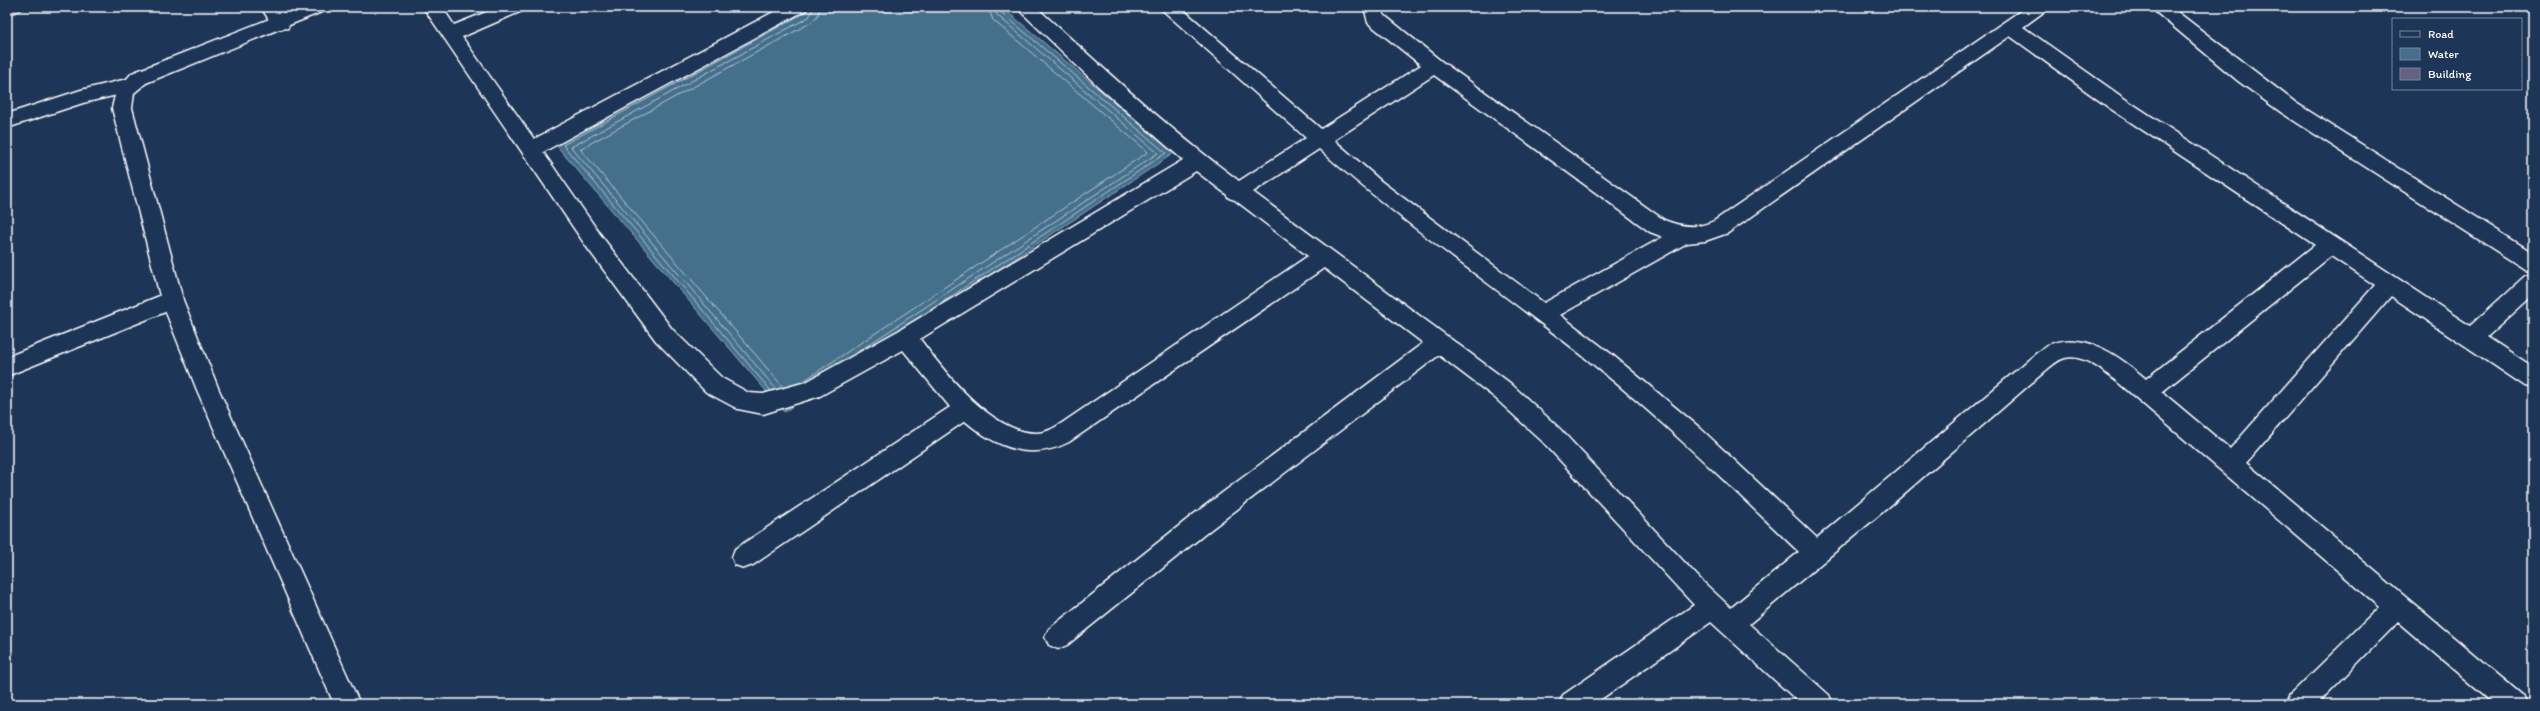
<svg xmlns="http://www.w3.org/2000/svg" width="2540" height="711" viewBox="0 0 2540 711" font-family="Itim,sans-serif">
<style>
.water{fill:#456f8c;stroke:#8fa9ba}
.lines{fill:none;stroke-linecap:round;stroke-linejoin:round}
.shore{stroke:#b5c5d1;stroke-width:1}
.building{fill:#646181;stroke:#fff}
.minor-casing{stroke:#fff;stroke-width:3}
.tertiary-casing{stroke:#fff;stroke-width:3}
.minor{fill:#1d3557;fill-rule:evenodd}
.tertiary{fill:#1d3557;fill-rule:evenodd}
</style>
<rect width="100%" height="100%" fill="#1d3557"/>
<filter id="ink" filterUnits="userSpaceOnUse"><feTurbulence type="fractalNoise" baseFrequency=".025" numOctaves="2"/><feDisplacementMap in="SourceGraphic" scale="8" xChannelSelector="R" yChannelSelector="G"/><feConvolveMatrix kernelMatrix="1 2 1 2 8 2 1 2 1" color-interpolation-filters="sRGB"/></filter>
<g filter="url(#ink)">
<path class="water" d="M808,7H1002L1174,153L784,412L555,144Z"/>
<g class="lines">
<path class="shore" d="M926,313L1166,153L1001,12L999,7
M859,351L1158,153L997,15L994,7
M802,382L1148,152L993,20L988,7
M783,387L580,149L812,22L818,15L820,7
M776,389L571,147L809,17L814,7
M771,391L563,145L806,12L809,7"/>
</g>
<path class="building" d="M7,7H28L8,16Z"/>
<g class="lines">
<g class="minor-casing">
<path id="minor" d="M261,7H280L290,23L288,28L281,29L274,28Z
M423,7H442L454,25L499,7H525L522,11L462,37L534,139L783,7H807L804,11L543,152L600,234L672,329L722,378L749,393L763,394L806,382L898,331L1183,160L1098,86L1016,7H1036C1102,67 1167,128 1239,181L1306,138L1159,7H1180L1321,129L1421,65L1368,23L1364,7H1382L1384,15L1441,61L1664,220C1681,227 1697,229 1714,221L2026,7H2048L2045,11L2023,27L2125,99L2470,326L2525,276L2533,274V295L2487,337L2533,367V388L2525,386L2391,296L2246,463L2522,695L2526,704H2494L2398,622L2317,704H2286L2290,695L2380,607L2120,384C2106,373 2084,353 2065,358C2057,360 2050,367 2044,372L1892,504L1749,624L1829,695L1833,704H1801L1711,622L1594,704H1559L1563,695L1694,605L1543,442L1494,397L1439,355L1210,530L1067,645L1058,649L1049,645L1045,637L1049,629L1194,514L1423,343L1324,268L1069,442C1030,462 996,447 965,421L753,565L744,568L735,565L732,557L735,549L950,407L903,350L820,396L763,414L738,409L706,392L656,341L586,246ZM2010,36L2111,109L2315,245L2146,379C2118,355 2081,328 2044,347L1817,538L1700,428L1610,353L1560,315L1687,243L1705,241L1728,233ZM1434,75L1650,232L1663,237L1544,303L1382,182L1334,140ZM1319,149C1407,227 1503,292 1594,365C1666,423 1732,488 1799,552L1731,608L1701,580L1559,428L1510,383L1253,192ZM1196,171L1226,194L1229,198L1235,200L1308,256L1062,423C1054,428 1046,433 1036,433C992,433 944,372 920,339ZM2331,256L2375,285L2230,449L2162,392Z
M2150,7H2171L2296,103L2533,253V272L2526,270L2282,113L2238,81Z
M127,79L134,81L137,86L134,91L83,103L7,128V114L81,90Z
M172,291L180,294L183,300L180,306L7,376V357Z"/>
</g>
<g class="tertiary-casing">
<path id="tertiary" d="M300,7H327L324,11L146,83L134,93L132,108L183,300L219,390L360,704H334L197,390L161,300L112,108L116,91L132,73Z"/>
</g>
<use href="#minor" class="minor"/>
<use href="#tertiary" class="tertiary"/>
</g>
</g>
<rect width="2540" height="711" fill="none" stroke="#1d3557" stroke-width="24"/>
<rect x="12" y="12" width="2516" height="687" fill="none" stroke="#fff" stroke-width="1.5" filter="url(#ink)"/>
<rect x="2392" y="18" width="130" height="72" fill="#1d3557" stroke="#77869a"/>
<rect x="2400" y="31" width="20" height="6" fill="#1d3557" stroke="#77869a"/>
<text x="2428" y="38" font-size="12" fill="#ffffff">Road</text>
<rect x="2400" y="48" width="20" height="12" fill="#456f8c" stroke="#77869a"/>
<text x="2428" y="58" font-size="12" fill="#ffffff">Water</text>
<rect x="2400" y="68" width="20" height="12" fill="#646181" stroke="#77869a"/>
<text x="2428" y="78" font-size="12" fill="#ffffff">Building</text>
</svg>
